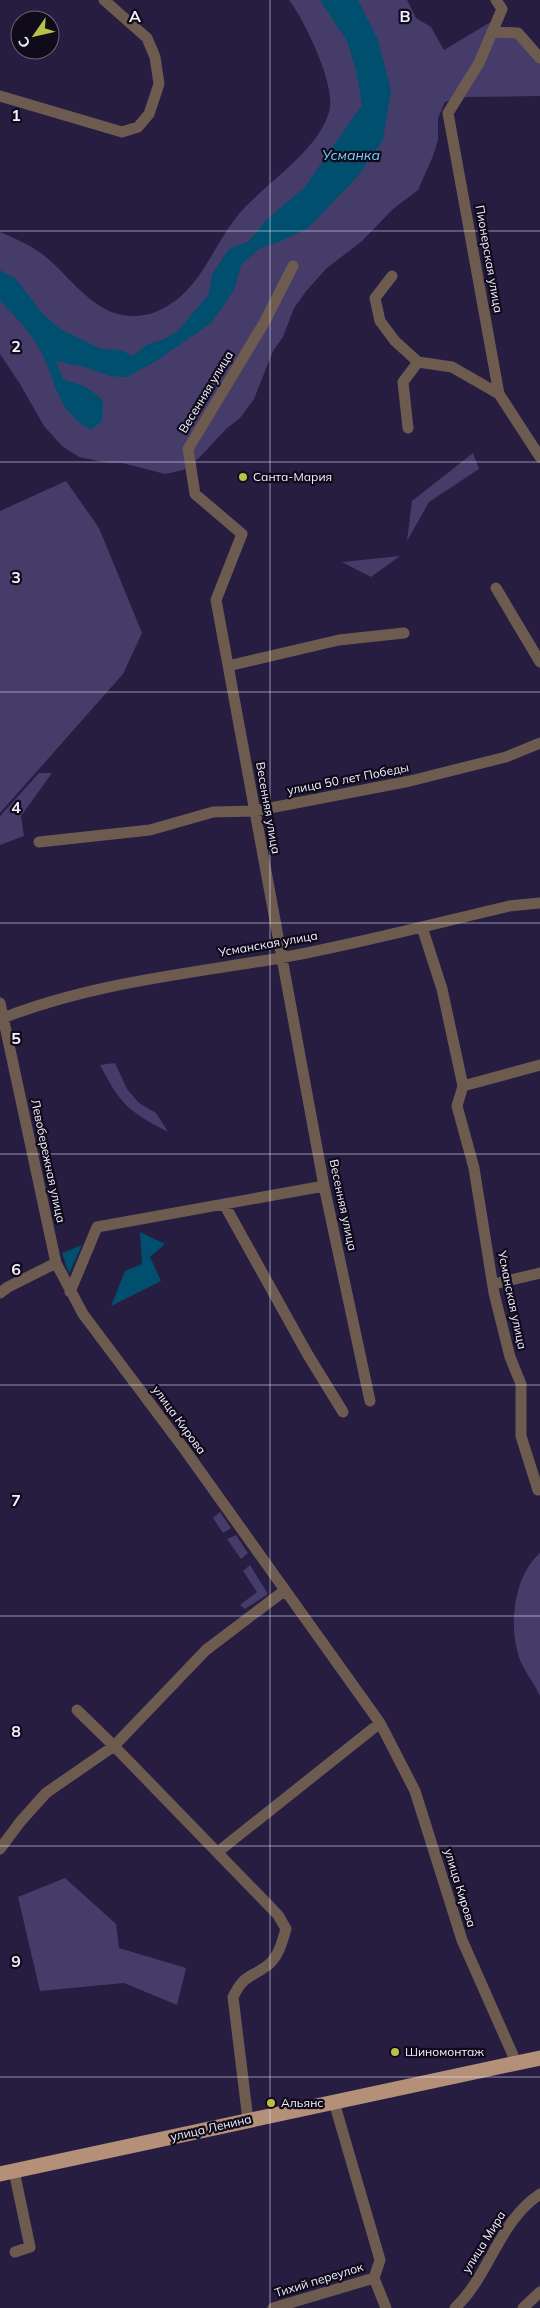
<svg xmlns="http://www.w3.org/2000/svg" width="540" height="2308" viewBox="0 0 540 2308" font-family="Mulish,sans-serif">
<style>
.green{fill:#463c6a}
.water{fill:#004f6e}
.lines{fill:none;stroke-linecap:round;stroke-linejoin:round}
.minor{stroke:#6d5b50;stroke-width:11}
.major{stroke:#b59079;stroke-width:15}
.grid{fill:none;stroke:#f2f0ff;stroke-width:1;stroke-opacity:0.55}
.poi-dot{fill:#b9c046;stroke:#0f0b1b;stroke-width:2}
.labels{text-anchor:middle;stroke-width:4.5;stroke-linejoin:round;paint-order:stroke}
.street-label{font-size:12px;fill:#f2f0ff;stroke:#0f0b1b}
.poi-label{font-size:12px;fill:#f2f0ff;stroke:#0f0b1b;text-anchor:start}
.water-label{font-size:14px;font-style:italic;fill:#78d1ff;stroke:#0f0b1b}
.grid-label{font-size:16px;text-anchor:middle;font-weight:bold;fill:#f2f0ff;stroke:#0f0b1b;stroke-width:4.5;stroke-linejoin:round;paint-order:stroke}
</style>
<rect width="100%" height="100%" fill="#261d41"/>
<path class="green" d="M289,0H407L416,18L431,27L444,50L489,23L540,52V96L461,97L445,102L438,118V140L433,156L418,190L393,209L362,241L327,268L307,290L294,308L283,337L273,351L254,399L240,418L226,429L199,458L183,470L165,474L123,463H109L79,457L62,446L44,426L20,384L0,354V232C12,237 26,243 38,251C69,272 92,318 136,316C154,315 166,308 180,297C206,274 217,240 239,214C265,183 322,149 330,108C334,82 305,21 289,0Z
M473,453L479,469L429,502L407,541L412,501Z
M66,481L99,528L142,633L123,674L0,813V511Z
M400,556L371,577L342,562Z
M39,773H52L21,816L24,836L0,845V816Z
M115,1063L127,1089L139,1103L156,1113L168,1132C128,1111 121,1105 100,1065Z
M220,1512L231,1528L223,1533L213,1518Z
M236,1535L248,1553L241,1559L227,1539Z
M540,1553V1696C534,1682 522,1669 518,1654C509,1623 514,1576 540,1553Z
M250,1565L268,1594L245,1609L240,1605L257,1592L243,1571Z
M65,1878L116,1924L119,1948L186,1968L177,2005L124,1983L40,1991L18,1897Z"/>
<path class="water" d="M320,0H358L378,40L391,91L383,140L358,176L308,228L279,242L260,248L241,265L234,290L211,323L156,361L127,377L110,376L84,367L56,361L63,379L86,387L103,400L102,421L91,430C55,409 58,385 41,352C30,331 16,317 0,301V270L16,279L43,314L60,329L101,349L120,350L133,356L148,344L162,340L178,331L209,294L212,274L229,249L249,241L267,219L304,188L362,105L356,70L347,41Z
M140,1232L165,1244L150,1257L161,1281L111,1306L125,1271L142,1264Z
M82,1245L69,1274L62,1253Z"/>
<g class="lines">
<path class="minor" d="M496,0L502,9L479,63L448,113L499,394L540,457
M492,32L518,33L540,58
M0,96L122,132L138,127L149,114L159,84L155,57L147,38L104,0
M293,266L264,323L188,449L195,494L242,534L216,600L324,1186L370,1401
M392,276L375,298L380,321L395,341L418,362L452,367L499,394
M408,428L403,382L418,362
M496,588L540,662
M228,666L339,640L404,633
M39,842L150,830L213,812L254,811L410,781L506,757L540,743
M422,927L442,989L463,1086L540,1065
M0,1003L56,1263L8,1287L0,1293
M3,1018C92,983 186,974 280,958C357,944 433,924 509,906L540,903
M463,1086L457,1106L474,1168L494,1293L510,1357L521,1384V1436L538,1490
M224,1204L308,1355L343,1412
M56,1263L83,1314L185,1450L380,1723L415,1791L462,1940L516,2062
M494,1284L540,1273
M70,1292L97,1227L324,1186
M77,1710L114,1746L206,1650L284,1591
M0,1849L20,1822L46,1793L114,1746L278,1915L286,1929C282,1942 279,1956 268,1965C250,1979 245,1973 233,1997L248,2120
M219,1851L380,1723
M334,2102L380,2260L374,2278L386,2308
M14,2171L30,2247L15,2252
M273,2308L374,2278
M455,2308C490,2275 498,2222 540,2194
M523,2308L540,2292"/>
<path class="major" d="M0,2174L540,2058"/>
</g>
<path class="grid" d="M270,0V2308M0,231H540M0,462H540M0,692H540M0,923H540M0,1154H540M0,1385H540M0,1616H540M0,1846H540M0,2077H540"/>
<g class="poi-dot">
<circle cx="243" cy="477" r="5"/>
<circle cx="395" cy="2052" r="5"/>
<circle cx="271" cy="2103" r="5"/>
</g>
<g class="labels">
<g class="street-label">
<text transform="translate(489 259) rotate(80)" y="4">Пионерская улица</text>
<text transform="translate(206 392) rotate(-59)" y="4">Весенняя улица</text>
<text transform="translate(348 779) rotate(-11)" y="4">улица 50 лет Победы</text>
<text transform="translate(268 808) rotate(80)" y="4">Весенняя улица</text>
<text transform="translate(268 944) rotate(-10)" y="4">Усманская улица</text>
<text transform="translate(48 1161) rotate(78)" y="4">Левобережная улица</text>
<text transform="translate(343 1205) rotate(78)" y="4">Весенняя улица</text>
<text transform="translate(512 1300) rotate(78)" y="4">Усманская улица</text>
<text transform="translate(179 1420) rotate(54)" y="4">улица Кирова</text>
<text transform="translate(460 1888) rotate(73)" y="4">улица Кирова</text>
<text transform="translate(211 2128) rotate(-13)" y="4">улица Ленина</text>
<text transform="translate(484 2242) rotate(-58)" y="4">улица Мира</text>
<text transform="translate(319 2280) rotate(-17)" y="4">Тихий переулок</text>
</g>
<g class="poi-label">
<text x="253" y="481">Санта-Мария</text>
<text x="405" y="2056">Шиномонтаж</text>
<text x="281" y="2107">Альянс</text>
</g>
<g class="water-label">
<text x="351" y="160">Усманка</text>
</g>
</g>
<g class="grid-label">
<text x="135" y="22">A</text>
<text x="405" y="22">B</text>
<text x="16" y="121">1</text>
<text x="16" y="352">2</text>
<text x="16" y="583">3</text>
<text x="16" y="813">4</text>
<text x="16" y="1044">5</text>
<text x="16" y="1275">6</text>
<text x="16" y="1506">7</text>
<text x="16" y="1737">8</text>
<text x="16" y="1967">9</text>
</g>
<g transform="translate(35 35) rotate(236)"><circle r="24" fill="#0f0b1b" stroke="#6a6776"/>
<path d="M0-4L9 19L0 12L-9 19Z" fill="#b9c046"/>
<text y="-8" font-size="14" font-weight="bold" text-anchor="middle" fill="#f2f0ff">С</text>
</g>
</svg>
